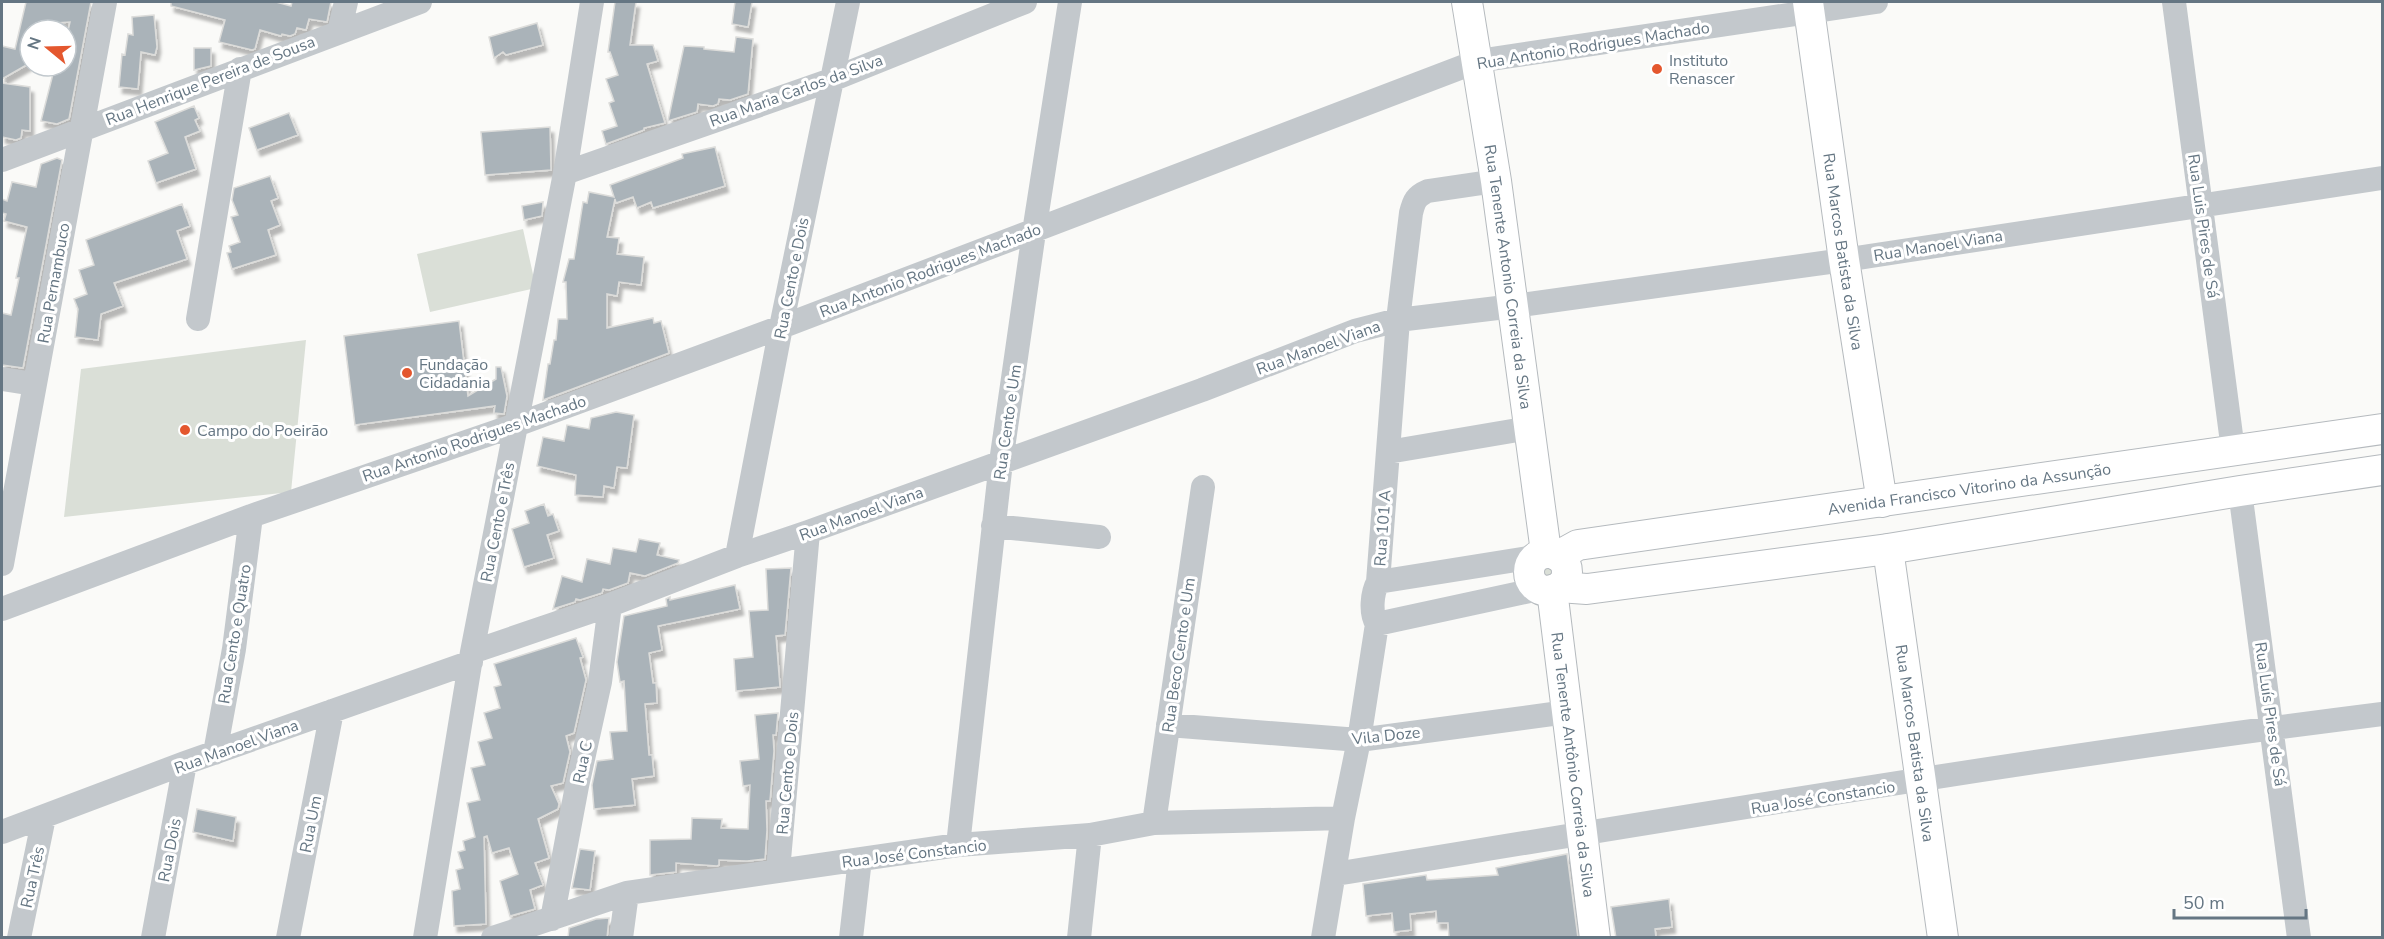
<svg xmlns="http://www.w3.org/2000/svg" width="2384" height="939" viewBox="0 0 2384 939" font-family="'Nunito Sans',sans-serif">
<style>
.green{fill:#dadfd7}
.building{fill:#aab3b9;stroke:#dcdcda;stroke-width:1.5;filter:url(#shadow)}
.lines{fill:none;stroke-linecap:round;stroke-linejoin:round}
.major-casing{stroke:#b5babe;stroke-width:32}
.minor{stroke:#c3c8cc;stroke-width:24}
.major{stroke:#fff;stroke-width:30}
.poi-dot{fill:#e4572e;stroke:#fff;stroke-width:2}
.labels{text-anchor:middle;stroke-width:6;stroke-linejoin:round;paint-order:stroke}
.street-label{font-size:16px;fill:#657683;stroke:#fff}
.poi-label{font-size:16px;fill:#657683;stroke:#fff;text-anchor:start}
</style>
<defs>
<filter id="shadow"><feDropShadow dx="3.5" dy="6" stdDeviation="1.5" flood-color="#0004"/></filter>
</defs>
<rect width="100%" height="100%" fill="#fafaf8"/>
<path class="green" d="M523,229L536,288L430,312L417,254Z
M306,340L291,492L64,517L81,369Z
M1537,561L1562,570V575L1536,580L1533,570Z"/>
<path class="building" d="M26,2H91L69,119L57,124L41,121L55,66H66V39L70,22L39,24L38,29L30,27V63L2,79V46L15,49Z
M171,2H276L291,6L292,2H331L327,22L309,19L306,30L297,28L295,34L290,36L282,34L281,36L260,30L255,49L252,50L219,42L225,20L171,6Z
M615,2H636L630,45H653L658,61L647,64L665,123L644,128V130L606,144L602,131L617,126L609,103L614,101L606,79L618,75L610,52H608Z
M735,2H752L748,27L732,24Z
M154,15L157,47L155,55L141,52L138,89L119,87L122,54L125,55L128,34L133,35L132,17Z
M537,23L543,45L506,55L503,52L494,58L489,37Z
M736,37L753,39L748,94L730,100L719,99L718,104L713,106L698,104L697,112L668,121L684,46L704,47V49L734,52Z
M194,48H211V66L194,70Z
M2,83L30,87V131L22,130L21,138L16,140L2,137Z
M194,106L199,118L195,120L200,131L185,137L196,169L156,183L148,161L168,153L155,122Z
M289,113L298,135L257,150L249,128Z
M550,127L551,170L485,175L481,132Z
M715,147L725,186L653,208L651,202L637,208L633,197L616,203L615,199L607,237L619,238L617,254L644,257L641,285L619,282L617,296L607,294V328L653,318L654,323L661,321L669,353L543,400L548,364H550L554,340H556L558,319H567L566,282H563L569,259H574L583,202L587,203L589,192L614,197L610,185L683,158L682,154Z
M57,158L62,160L23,368L2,365V313L11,315L19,278H16L27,227L4,221L6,214L2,213V199L7,201L12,182L36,187L41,164Z
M270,176L278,198L271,201L280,225L268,230L276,255L232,269L227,253L231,252L229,246L240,242L231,217L238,215L232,200L234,188Z
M543,202L542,216L524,220L522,206Z
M182,204L190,226L177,231L187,259L114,283L123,306L101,314L98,340L75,337L78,309L74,299L87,294L79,270L94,265L86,240Z
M459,321L468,396L496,379V367H501L507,396L504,414L494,413L495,406L355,425L344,336Z
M616,412L634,415L627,468L617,467L614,488L604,486L603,497L575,495L576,475L537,466L543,437L564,441L567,425L589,429L591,418Z
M544,504L548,516L553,514L559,531L547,535L554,558L524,567L512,529L529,523L525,511Z
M639,539L660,543L657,555L679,560L678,563L645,576L630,573L628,583L609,590L603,589L602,593L580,600L576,599L575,602L553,609L562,576L582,582L587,559L610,564L613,548L636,552Z
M791,568L785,635L776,636L780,687L736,691L734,659L753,657L749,611L768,610L766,569Z
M735,585L740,609L658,626L662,650L649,653L653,683H656L657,703L645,704L649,755H652L654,776L632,779L635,805L594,809L592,785L597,761L613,759L610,732L627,731L624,681L620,682L617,662L624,616L667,606L666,599L670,597V600Z
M576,638L583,657L580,658L586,680L574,733L566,736L570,752L563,783L551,786L559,804L558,809L538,819L549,858L535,863L543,885L530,890L535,909L510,916L500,881L518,874L509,848L492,853L487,836L484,837L486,924L454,926L452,891L460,889L456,870L463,868L458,852L465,850L463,841L475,837L467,803L480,800L471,768L485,765L478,742L492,738L484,713L500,708L494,687L501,685L494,664Z
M778,713L776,735H773L774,751L770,801H766L767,830L765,859L747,861L719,860V865L717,866L676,863V872L650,875V840L691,839L692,818L722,819L721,828L748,829L750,785L743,786L740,761L759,759L755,715Z
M197,809L236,817L233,841L193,832Z
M580,849L595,851L590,890L572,888Z
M1567,854L1578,938H1449L1448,923H1437L1436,911L1410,914L1411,930L1394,932L1392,913L1366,916L1363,884L1426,875L1427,880L1498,875L1496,868Z
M1669,899L1672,927L1655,929L1656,938H1616L1611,907Z
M609,918L607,938H568L569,928L596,919Z"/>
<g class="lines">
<g class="major-casing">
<g id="major">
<path id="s1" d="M1467,2L1496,181L1546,552"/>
<path id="s2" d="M1808,2L1844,260L1882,502"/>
<path id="s3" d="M1888,549L1943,938"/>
<circle cx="1548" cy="572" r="19"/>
<path id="s4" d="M1558,556L1578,545L2382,429"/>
<path d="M1559,587L1587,589L1888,549L2240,491L2382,470"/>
<path id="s5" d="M1552,590L1595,938"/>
</g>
</g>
<path class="minor" d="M2174,2L2233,450
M339,32L346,2
M2,160L420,2
M565,173L831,80L1025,2
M198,319L240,69
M2,379L34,384
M1388,452L1530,428
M2240,491L2299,938
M993,526L1099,537
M737,556L781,327L848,2
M2,564L105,2
M1378,582L1535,557
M2,609L251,516L516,425L781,327L1478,61L1876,2
M1377,624L1539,589
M472,652L610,605L737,556L808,532L1202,390L1355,331L1398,320L1514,306L1844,260L2382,178
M1168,725L1359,740L1567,712
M215,753L234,649L251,516
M1154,823L1203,487
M2,832L185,763L471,662
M958,845L1001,462L1034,232L1070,2
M778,871L808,532
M1335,874C1684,817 2032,758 2382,714
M552,919L577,786L600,682L610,605
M19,938L44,817
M153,938L185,763
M288,938L332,711
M425,938L472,652L565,173L592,2
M493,938L627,893L958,845L1090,835L1154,823L1343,818
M621,938L627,893
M851,938L860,859
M1079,938L1090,835
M1323,938L1343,818L1359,740L1377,624C1370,613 1372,593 1378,582L1398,320L1411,213C1414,201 1416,196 1428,191L1496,181"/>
<use href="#major" class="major"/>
</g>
<g class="poi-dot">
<circle cx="1657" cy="69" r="6"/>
<circle cx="407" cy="373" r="6"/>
<circle cx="185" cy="430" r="6"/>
</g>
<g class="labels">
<g class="street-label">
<text transform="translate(1593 45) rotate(-9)" y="6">Rua Antonio Rodrigues Machado</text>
<text transform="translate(210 80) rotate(-21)" y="6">Rua Henrique Pereira de Sousa</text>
<text transform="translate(796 90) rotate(-20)" y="6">Rua Maria Carlos da Silva</text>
<text transform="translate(2204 226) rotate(82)" y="6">Rua Luis Pires de Sá</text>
<text transform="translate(1938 245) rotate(-9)" y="6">Rua Manoel Viana</text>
<text dy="6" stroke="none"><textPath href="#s2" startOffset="252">Rua Marcos Batista da Silva</textPath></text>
<text transform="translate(930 270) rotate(-21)" y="6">Rua Antonio Rodrigues Machado</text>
<text dy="6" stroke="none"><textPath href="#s1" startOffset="278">Rua Tenente Antonio Correia da Silva</textPath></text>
<text transform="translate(791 278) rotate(-79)" y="6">Rua Cento e Dois</text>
<text transform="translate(53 283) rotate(-80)" y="6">Rua Pernambuco</text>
<text transform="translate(1318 347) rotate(-20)" y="6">Rua Manoel Viana</text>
<text transform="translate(1007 422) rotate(-82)" y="6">Rua Cento e Um</text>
<text transform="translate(474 438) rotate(-19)" y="6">Rua Antonio Rodrigues Machado</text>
<text dy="6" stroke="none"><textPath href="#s4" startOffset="418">Avenida Francisco Vitorino da Assunção</textPath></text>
<text transform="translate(861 513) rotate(-20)" y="6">Rua Manoel Viana</text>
<text transform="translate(497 522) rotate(-79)" y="6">Rua Cento e Três</text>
<text transform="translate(1382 528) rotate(-86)" y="6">Rua 101 A</text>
<text transform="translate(234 634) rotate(-81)" y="6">Rua Cento e Quatro</text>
<text transform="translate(1178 655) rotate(-82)" y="6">Rua Beco Cento e Um</text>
<text transform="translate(2271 714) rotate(82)" y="6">Rua Luís Pires de Sá</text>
<text transform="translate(1386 735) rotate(-6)" y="6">Vila Doze</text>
<text dy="6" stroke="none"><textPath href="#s3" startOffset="196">Rua Marcos Batista da Silva</textPath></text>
<text transform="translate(236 746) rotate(-20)" y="6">Rua Manoel Viana</text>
<text transform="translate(582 762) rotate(-78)" y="6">Rua C</text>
<text dy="6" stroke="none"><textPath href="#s5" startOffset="176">Rua Tenente Antônio Correia da Silva</textPath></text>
<text transform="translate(787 773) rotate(-85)" y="6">Rua Cento e Dois</text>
<text transform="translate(1823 797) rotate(-9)" y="6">Rua José Constancio</text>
<text transform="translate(310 824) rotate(-79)" y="6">Rua Um</text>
<text transform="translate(169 850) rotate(-79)" y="6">Rua Dois</text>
<text transform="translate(914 853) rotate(-7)" y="6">Rua José Constancio</text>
<text transform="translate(32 877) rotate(-78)" y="6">Rua Três</text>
</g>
<g class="poi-label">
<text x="1669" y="66">Instituto<tspan x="1669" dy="18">Renascer</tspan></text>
<text x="419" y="370">Fundação<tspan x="419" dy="18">Cidadania</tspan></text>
<text x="197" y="436">Campo do Poeirão</text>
</g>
</g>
<rect width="2384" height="939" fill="none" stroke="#657683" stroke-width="6"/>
<g transform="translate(48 48) rotate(289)"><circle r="28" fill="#ffffff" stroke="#c1c8cd" stroke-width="1.5"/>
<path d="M0-4.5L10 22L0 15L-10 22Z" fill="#e4572e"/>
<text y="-9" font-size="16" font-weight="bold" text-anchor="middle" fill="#657683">N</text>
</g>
<path d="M2174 909v9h132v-9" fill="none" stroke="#657683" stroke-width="3"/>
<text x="2183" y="909" font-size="18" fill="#657683" stroke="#ffffff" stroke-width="4.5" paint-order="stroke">50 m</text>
</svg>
